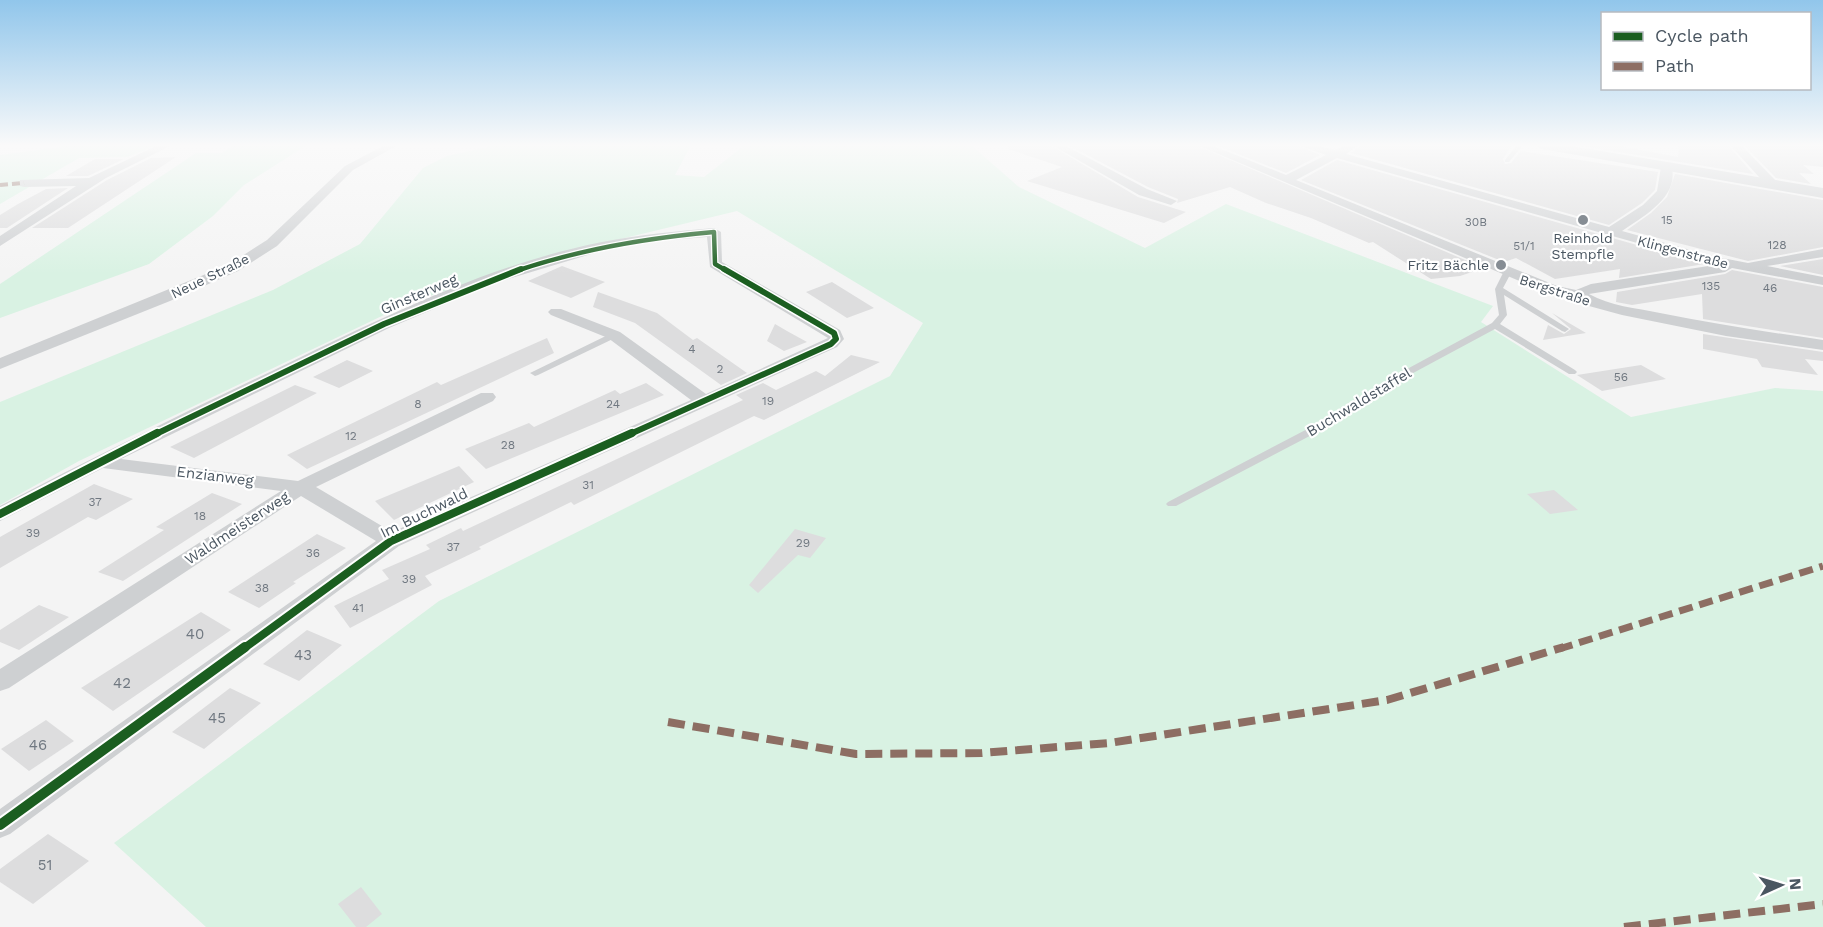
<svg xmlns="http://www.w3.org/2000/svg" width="1823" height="927" viewBox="0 0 1823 927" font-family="'Work Sans',sans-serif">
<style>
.green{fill:#d9f2e3}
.building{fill:#ddddde}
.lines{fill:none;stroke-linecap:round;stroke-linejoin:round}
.service{fill:#ced0d2;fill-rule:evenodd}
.minor{fill:#ced0d2;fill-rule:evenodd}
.tertiary{fill:#ced0d2;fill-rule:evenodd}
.quiet-far2{stroke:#8d6e63;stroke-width:4;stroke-dasharray:8 4;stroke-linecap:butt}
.quiet-far1{stroke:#8d6e63;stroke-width:7;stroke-dasharray:14 7;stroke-linecap:butt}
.quiet{stroke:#8d6e63;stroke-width:8;stroke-dasharray:17 8;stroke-linecap:butt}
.cycleway-far3-casing{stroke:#fff;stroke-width:7}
.cycleway-far2-casing{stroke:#fff;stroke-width:9}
.cycleway-far1-casing{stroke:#fff;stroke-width:12}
.cycleway-casing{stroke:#fff;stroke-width:14}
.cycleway-far3{stroke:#1b5e20;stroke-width:4.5}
.cycleway-far2{stroke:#1b5e20;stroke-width:6}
.cycleway-far1{stroke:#1b5e20;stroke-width:8}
.cycleway{stroke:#1b5e20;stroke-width:10}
.poi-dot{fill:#868d94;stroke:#fff;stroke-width:2}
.labels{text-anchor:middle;stroke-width:4.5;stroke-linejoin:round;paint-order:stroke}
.number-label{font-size:12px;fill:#707881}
.far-poi-label{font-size:14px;fill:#4a5661;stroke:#fff}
.far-street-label{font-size:14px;fill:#4a5661;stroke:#fff}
.street-label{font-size:15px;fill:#4a5661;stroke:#fff}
.near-number-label{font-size:15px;fill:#707881}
</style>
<rect width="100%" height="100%" fill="#f4f4f4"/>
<path class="green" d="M75,145H158L127,157L79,158L0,204V155Z
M234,145H307L244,185L213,216L149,264L0,318V284L196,153H222Z
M497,145H691L675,175L704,177L745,145H971L1019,187L1145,248L1226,204L1493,306L1481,322L1631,417L1775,388L1823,391V927H206L114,843L439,601L890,376L923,323L737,211L546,257L409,303L79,461L0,505V402L273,290L360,244L423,168L447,156Z"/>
<path class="building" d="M1009,145H1050L1138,197L1186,212L1164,223L1027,181L1062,167L1008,149Z
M1068,145H1195L1484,268L1460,276L1431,279L1373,242L1369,243L1311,218L1266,203L1230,187L1177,203L1178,199L1148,187Z
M1216,145H1296L1320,155L1286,173Z
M1361,145H1512L1503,159L1505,164L1511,163L1521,151L1658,172L1655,190L1642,203L1609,225L1351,153Z
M1576,145H1615L1678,157L1679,145H1728L1753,174Z
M1744,145H1823V167L1803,165L1814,174L1799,173L1811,184L1776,178Z
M176,157L68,228H32L107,180L151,158Z
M95,159H124L88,176H66Z
M1337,160L1704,264L1619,278L1620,269L1555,279L1516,258L1504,262L1301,180Z
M1675,174L1823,200V247L1748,261L1627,230L1651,213L1667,197Z
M68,188L7,228H0V215L18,204L46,189Z
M1823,259V275L1780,266Z
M562,266L605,282L571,298L528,281Z
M1732,270L1823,287V338L1703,319L1702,294L1632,305L1616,302L1617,292L1725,274Z
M832,282L874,308L847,318L806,292Z
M598,292L657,313L693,340L697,338L747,373L721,385L635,323L593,307Z
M1552,313L1586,333L1543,340L1548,325L1564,334L1571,329Z
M775,324L787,331L807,342L784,351L767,341Z
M1703,334L1823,352V361L1805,359L1818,375L1762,367L1757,359L1703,349Z
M547,338L554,353L307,469L287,455L437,382L441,385Z
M851,355L880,362L764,420L754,416L574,505L571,502L479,547L481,549L425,576L432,585L350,628L334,606L389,579L382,570L430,549L426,545L461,528L463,531L743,400L736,395L763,383L776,390L816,371L825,376Z
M347,360L373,371L339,388L313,377Z
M1641,365L1666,379L1602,391L1577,375Z
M646,383L664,395L486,469L465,449L529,423L534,427L615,390L620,394Z
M295,385L317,393L194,458L170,447Z
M459,466L474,482L394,520L375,501Z
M94,484L133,499L96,520L88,517L0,568V537Z
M1554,490L1578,510L1550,514L1527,494Z
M212,493L242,504L123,581L98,572L164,530L156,527Z
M795,529L826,538L810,558L798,555L758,593L749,585Z
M317,534L346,548L293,582L296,583L259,608L228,592Z
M39,605L69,617L19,650L0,642V630Z
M201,612L231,630L113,711L81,688Z
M307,630L342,645L299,681L263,664Z
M230,688L261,703L204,749L172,732Z
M46,720L74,741L29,771L1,749Z
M48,834L89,861L33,904L0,882V869Z
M361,887L382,914L366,927H356L338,904Z"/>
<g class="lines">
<path class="service" d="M1517,145H1523L1509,162H1505V160Z
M1504,271H1507L1511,273L1503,288L1569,329L1565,332L1562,331L1504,295L1507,315L1500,324L1575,370L1577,372L1575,374H1569L1495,329L1402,379L1325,428L1176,506H1168L1166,504L1168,502L1317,424L1396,375L1492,323L1499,315L1495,289Z
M614,332L617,333V337L538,375L535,376L530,373Z"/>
<path class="minor" d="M158,145H172L106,178L0,246V236L76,186L24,187L20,186V180L89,178Z
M385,145H398L353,170L277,246L238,271L170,301L0,369V358L228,265L267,240L345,166Z
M1052,145H1064L1147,189L1177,201L1171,205L1139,195Z
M1197,145H1211L1286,175L1326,155L1298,145H1314L1335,150L1346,145H1359L1346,154L1609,227L1643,205L1657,191L1661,167L1671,165C1681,196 1644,216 1622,231L1712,256L1748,263L1823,249V257L1767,266L1823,277V285L1732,268L1725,272L1589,294C1610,306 1636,308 1660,313C1714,324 1768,332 1823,340V350L1726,336L1622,315L1589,306L1577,299L1548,293ZM1337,158L1715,265L1591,284L1576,290L1557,286L1296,180Z
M1730,145H1741L1777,182V188H1769Z
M714,228L721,232L722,262L840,330L844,339L837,347L399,546L10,834L0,838V809L376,541L301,496L9,688L0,691V669L281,491L103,468L0,521V506C90,459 181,414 272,371C378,320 486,265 602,242C639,235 676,231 714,228ZM707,237L710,267L828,338L706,394L620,332L561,309H551L548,312L551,315L608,338L691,400L392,532L316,487L493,401L496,397L493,393H481L298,481L121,459L389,328L495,283L601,251L656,241Z"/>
<path class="tertiary" d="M1535,145H1565L1823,188V198L1542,149Z"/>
<path class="quiet-far2" d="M0,185L24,183"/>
<path class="quiet-far1" d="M1559,649L1823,566"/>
<path class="quiet" d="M668,722L856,754L982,753L1109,743L1387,700L1564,647
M1624,927L1823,904"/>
<g class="cycleway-far3-casing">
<path id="cycleway-far3" d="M516,271C581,249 646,238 714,232L715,264L727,271"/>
</g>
<g class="cycleway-far2-casing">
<path id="cycleway-far2" d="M154,435L384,324L521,269
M628,435L831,344L836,339L834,333L724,269"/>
</g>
<g class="cycleway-far1-casing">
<path id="cycleway-far1" d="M0,514L157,433
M243,649L391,541L632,433"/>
</g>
<g class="cycleway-casing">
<path id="cycleway" d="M0,825L245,647"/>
</g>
<use href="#cycleway-far3" class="cycleway-far3"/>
<use href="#cycleway-far2" class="cycleway-far2"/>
<use href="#cycleway-far1" class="cycleway-far1"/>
<use href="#cycleway" class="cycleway"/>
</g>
<linearGradient id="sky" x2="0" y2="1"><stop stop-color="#91c6eb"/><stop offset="0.53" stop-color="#fafafa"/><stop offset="1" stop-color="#fafafa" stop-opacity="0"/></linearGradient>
<rect width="1823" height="274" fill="url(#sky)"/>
<g class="poi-dot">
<circle cx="1583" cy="220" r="6"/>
<circle cx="1501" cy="265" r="6"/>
</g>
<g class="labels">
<g class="number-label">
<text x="1667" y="224">15</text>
<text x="1476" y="226">30B</text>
<text x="1777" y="249">128</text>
<text x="1524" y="250">51/1</text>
<text x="1711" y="290">135</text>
<text x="1770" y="292">46</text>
<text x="692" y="353">4</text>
<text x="720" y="373">2</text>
<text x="1621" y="381">56</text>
<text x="768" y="405">19</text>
<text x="418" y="408">8</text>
<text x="613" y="408">24</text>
<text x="351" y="440">12</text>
<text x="508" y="449">28</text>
<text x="588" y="489">31</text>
<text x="95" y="506">37</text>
<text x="200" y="520">18</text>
<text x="33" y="537">39</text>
<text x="803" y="547">29</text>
<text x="453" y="551">37</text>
<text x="313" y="557">36</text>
<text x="409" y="583">39</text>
<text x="262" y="592">38</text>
<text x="358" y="612">41</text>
</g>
<g class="far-poi-label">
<text x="1583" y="243">Reinhold<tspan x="1583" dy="16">Stempfle</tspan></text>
<text x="1489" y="270" text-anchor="end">Fritz Bächle</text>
</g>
<g class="far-street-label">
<text transform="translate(1683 252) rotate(15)" y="5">Klingenstraße</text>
<text transform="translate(210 276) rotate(-26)" y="5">Neue Straße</text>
<text transform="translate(1555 290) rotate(18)" y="5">Bergstraße</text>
</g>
<g class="street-label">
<text transform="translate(419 294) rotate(-23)" y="5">Ginsterweg</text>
<text transform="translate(1359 402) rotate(-31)" y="5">Buchwaldstaffel</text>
<text transform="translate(215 476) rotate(7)" y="5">Enzianweg</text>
<text transform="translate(424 513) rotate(-26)" y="5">Im Buchwald</text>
<text transform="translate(237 528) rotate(-33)" y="5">Waldmeisterweg</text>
</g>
<g class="near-number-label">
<text x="195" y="639">40</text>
<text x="303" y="660">43</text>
<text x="122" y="688">42</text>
<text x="217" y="723">45</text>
<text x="38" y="750">46</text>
<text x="45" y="870">51</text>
</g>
</g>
<rect x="1601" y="12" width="210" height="78" fill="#ffffff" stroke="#b7bbc0" stroke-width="1.5"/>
<rect x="1613" y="32" width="30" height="9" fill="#1b5e20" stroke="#b7bbc0" stroke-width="1.5"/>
<text x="1655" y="42" font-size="18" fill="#4a5661">Cycle path</text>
<rect x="1613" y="62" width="30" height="9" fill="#8d6e63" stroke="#b7bbc0" stroke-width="1.5"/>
<text x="1655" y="72" font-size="18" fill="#4a5661">Path</text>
<g transform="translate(1781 885) rotate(86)" stroke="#ffffff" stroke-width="4.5" paint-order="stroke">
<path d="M0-4.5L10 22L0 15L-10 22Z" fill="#4a5661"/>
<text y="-9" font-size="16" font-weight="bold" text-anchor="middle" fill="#4a5661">N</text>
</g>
</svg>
